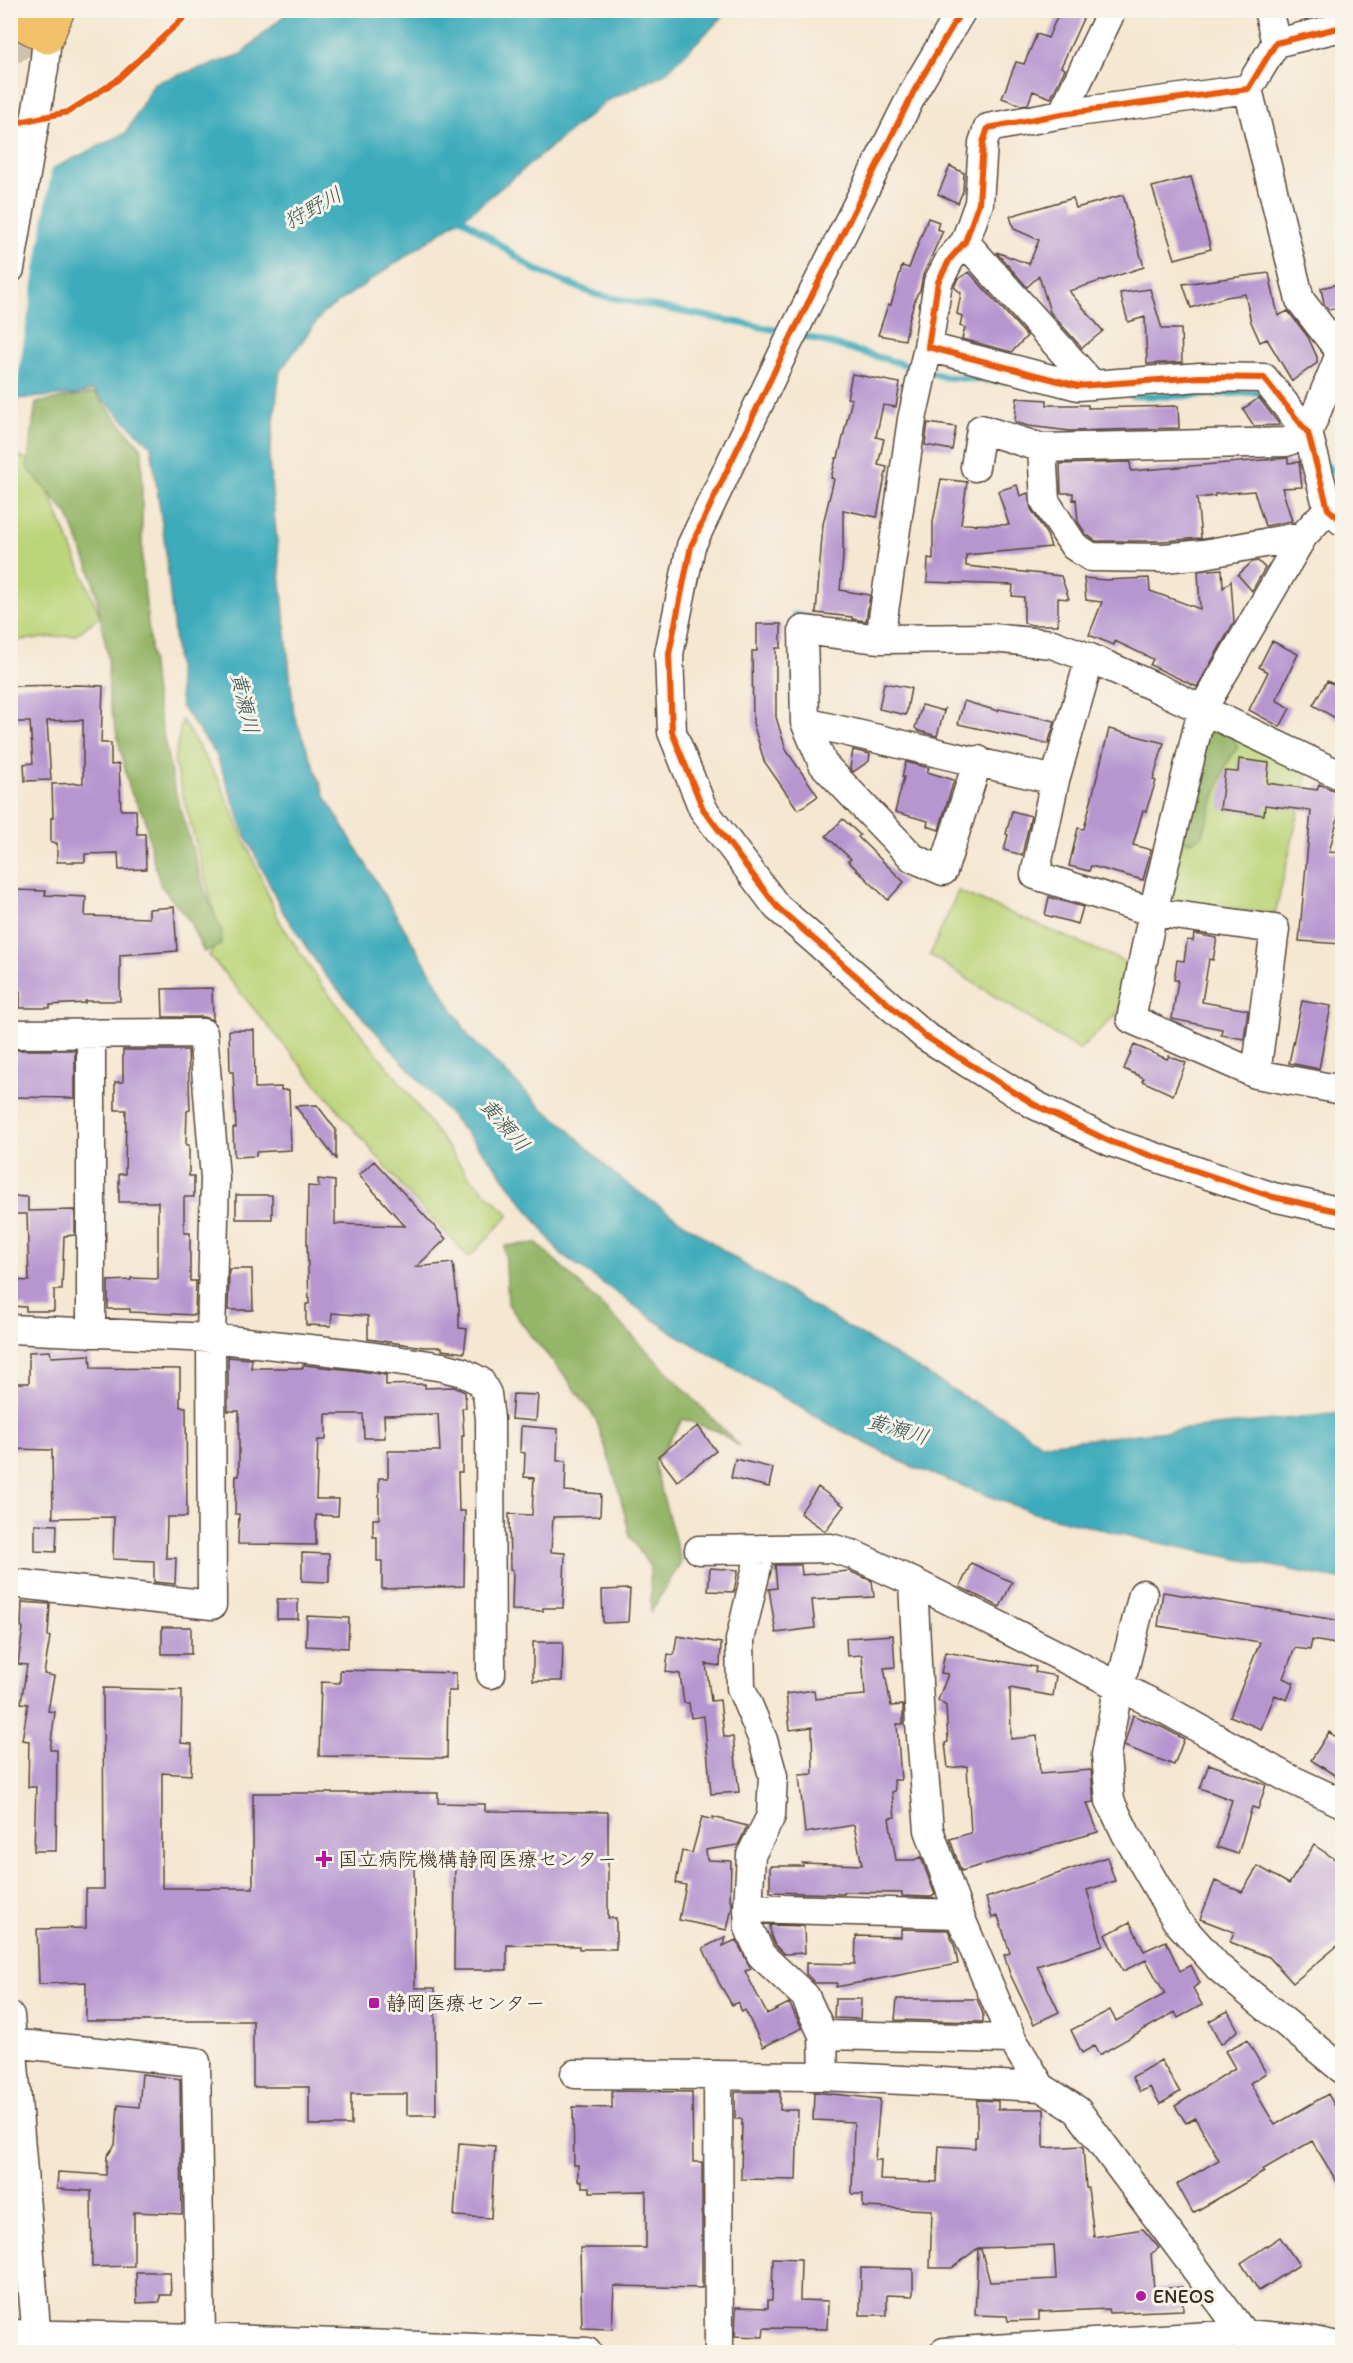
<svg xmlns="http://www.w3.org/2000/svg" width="1353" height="2363" viewBox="0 0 1353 2363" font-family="Itim,'Klee One',sans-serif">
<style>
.green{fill:#bbd478;stroke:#7b7f4b;stroke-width:1.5}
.forest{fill:#94b668;stroke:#687043;stroke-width:1.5}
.water{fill:#3dabbb;stroke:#3c6a6c;stroke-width:1.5}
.pier{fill:#f5e7d1}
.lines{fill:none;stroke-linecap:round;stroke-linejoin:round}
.stream{stroke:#3dabbb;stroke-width:7}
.building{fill:#b796d0}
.major-tunnel{stroke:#d0c1ad;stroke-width:33;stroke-dasharray:33 16;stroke-linecap:butt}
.minor-casing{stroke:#574639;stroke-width:31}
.major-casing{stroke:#574639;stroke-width:35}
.minor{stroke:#fff;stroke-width:28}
.major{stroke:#f2c26a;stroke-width:33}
.cycleway-casing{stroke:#f7f3e8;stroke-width:10}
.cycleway{stroke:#e8590c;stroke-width:6}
.poi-dot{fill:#b5179e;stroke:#f7f3e8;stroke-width:2}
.labels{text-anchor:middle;stroke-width:6;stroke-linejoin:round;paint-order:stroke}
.poi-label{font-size:20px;fill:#3b2a1e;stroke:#f7f3e8;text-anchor:start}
.water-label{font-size:21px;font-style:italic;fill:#3c5755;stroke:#f7f3e8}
</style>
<rect width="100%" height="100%" fill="#f7f3e8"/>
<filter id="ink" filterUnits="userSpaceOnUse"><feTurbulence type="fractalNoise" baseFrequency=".0167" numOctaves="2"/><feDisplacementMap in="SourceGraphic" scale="12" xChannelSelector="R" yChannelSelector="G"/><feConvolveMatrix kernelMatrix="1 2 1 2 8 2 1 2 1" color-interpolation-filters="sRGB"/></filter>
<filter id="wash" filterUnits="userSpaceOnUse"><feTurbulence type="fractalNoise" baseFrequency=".008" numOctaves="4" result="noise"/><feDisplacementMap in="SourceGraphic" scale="24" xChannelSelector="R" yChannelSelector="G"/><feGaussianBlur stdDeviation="1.35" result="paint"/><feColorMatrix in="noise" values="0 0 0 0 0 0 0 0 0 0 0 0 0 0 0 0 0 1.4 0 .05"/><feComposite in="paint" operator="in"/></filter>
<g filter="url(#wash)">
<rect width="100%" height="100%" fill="#f5e7d1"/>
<path class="green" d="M10,452L37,464L100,616L76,635L11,641Z
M182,720L219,781L280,922L320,983L396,1077L467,1174L509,1215L469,1257L410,1196L209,955L221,939L174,761Z
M1211,722L1309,768L1275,914L1168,902Z
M958,891L1128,963L1119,1012L1079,1050L930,955Z"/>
<path class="forest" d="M95,393L142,449V564L155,696L174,787L205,892L222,931L220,946L204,952L188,919L161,886L152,856L145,818L130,791L109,700L108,657L93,578L68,515L27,467L36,403Z
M1211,722L1227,730L1238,746L1226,765L1202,836L1191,842L1175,837Z
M537,1243L623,1326L739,1446L717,1431L683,1419L654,1464L681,1562L651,1612L650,1567L630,1536L618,1487L596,1419L567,1378L531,1336L508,1304L505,1246Z"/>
<path class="water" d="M289,11H729L664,74L607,101L475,209L323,313L280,371L269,461L294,715L326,798L470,1038L542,1108L563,1124L611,1171L630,1186L754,1271L980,1406L1001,1415L1041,1444L1342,1413V1579L1331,1578L1150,1541L1034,1513L908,1465L825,1422L669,1330L560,1253L494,1164L325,975L283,912L245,834L216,754L181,706L166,553L151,446L93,390L75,395L13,399L11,173L52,169L126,133L154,83L240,55Z"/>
<path class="pier" d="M52,166L14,402H10V170Z"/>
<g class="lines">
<path class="stream" d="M455,213L534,269L597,295L787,332
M800,335L917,368
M930,372L945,377L1005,381
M1132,396H1178L1258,392L1260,394
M1328,466L1342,481
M795,615L810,618"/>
</g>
<g id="blocks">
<path class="building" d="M1060,10H1087L1061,67L1065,69L1051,98L1033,91L1028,104L1021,105L1002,98L1016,62L1024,64L1037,34L1048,38Z
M950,166L964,173L963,191L958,203L938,194Z
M1191,177L1211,249L1175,259L1152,187Z
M1123,195L1144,267L1069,291L1103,331L1082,348L1050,312L1039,276L1027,287L996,252L1029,264L1039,240L1014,229L1010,216L1073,198L1076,208Z
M928,218L939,222L937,229L943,231L923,275L920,291L917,294L909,319L905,340L878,335L888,305H891L902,266L909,268Z
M969,272L1027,336L1012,352L962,339L965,328L960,326L962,316L957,314L961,293L954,287L958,279Z
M1269,273L1278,316L1288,311L1308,337L1317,357V363L1292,381L1267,339L1260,342L1251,322L1245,294L1226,297L1191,308L1183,284Z
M1342,283V307L1329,310L1324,304L1321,288Z
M1150,289L1162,329H1181L1182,362L1147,364L1145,317L1128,322L1120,293Z
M852,374L900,383L896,407L883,405L876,437L884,439L878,465L887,467L877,517L843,510V557L840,590L870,595L866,621L852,619V617L816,613L823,524L834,479L831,478L836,458H838L852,399L847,398Z
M1017,398L1047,400V405H1088V408L1178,406L1179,428L1070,431L1028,426L1015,422Z
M1259,398L1280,425L1254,426L1243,409Z
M928,423L956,427L952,450L925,445Z
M1288,458V463L1299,462L1302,487L1282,488L1292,521L1265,526L1254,491L1215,494V496L1197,498L1201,538L1163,541H1096L1086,534L1078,522L1076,499L1073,500V493H1061L1060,464L1130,462L1131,471Z
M941,479L967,482L961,524L1009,525L998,491L1017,485L1020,496L1028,493L1031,509L1047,535L1051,547L966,555V566L1061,576L1069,599L1058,598V625H1032L1024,623V597L1012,596L1013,585L927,582L928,558L933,559V522Z
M1258,561L1265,568L1252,591L1238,575L1252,562Z
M1222,569L1223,588L1231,581L1234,622L1197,687L1150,665L1153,659L1115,641L1114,645L1089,635L1102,602L1086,600L1084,578L1106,580L1149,578L1150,591L1200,609L1198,571Z
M757,624H781V648H776V717L786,750L818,796L798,810L764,761L753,723L752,651H757Z
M1272,641L1298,654L1276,700L1290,708L1280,727L1249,710L1268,672L1259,667Z
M1327,681L1342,688V722L1313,705Z
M884,683L911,688L906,715L879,709Z
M77,685L103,686L101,743H111V765L119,764L121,810H136L137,834H145L146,869L119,870L118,853L85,854V862H57V843H51V818L53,817L52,784L83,783V720L47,721L51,780L25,781L24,764L33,763L30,722H10V686Z
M964,701L998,711L999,709L1055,721L1048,744L958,724Z
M922,705L943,711L945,708L937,736L919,731L915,728Z
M1109,729L1164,743L1153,780L1156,781L1146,811L1143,810L1133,845L1151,850L1143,880L1091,866L1089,871L1069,866L1078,828L1084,829Z
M853,750L870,754L869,761L853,772L850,768Z
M1239,759L1269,763L1267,783L1317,790L1319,784L1342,794V802L1329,852L1342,853V944L1299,941L1311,811L1265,805L1264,815L1220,809L1225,771L1238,772Z
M906,762L929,768L927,772L954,780L939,830L927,826L928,821L895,812L904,777H902Z
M1012,811L1031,816L1022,855L1004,850L1008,835L1006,834Z
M843,819L860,835L858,837L904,882L888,900L848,861L851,859L826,836Z
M13,890L46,891L45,895L86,897L85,916L149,918V909L174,907L177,951L120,955V1001H85V1003L50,1005V1008H20V991H10L14,921Z
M1049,897L1083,907L1078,924L1045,915Z
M1194,934L1217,938L1213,960L1209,959L1202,1002L1248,1010L1244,1039L1221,1035L1222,1029L1172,1019L1178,980H1174L1177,960L1184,961L1187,940L1193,941Z
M212,988L213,1020L203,1017H163L162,989Z
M1302,1001L1331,1006L1319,1069L1289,1063Z
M229,1030H254L255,1088L281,1087V1090H289L291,1150L256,1152V1156L234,1157L233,1128H236L233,1072H230Z
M1134,1045L1167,1059L1169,1056L1186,1063L1173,1095L1142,1081L1144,1078L1124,1069Z
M10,1050H75V1098L10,1097Z
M123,1050H188L190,1110L187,1111L186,1145H189V1176H194V1197H184V1233H190V1281H196L195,1315L130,1312V1309H108V1281L131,1280V1278L158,1279V1202H119V1174H125L126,1110H115V1082H123Z
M317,1105L336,1130V1159L295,1106Z
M374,1161L446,1239L416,1267L453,1263L458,1305H459V1328L467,1329L464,1353L442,1350V1347H424L368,1339V1316L332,1313L331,1326L306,1325V1304H309L307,1240L308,1186L319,1187L318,1179L335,1181V1224L405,1226L359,1175Z
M236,1195H272V1219H236Z
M10,1196L28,1197V1211L75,1210V1235L64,1236L62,1290H54V1311H26V1307L10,1306V1280L29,1281L27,1214H10Z
M229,1269H252L253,1310H228Z
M50,1351L51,1357L90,1355L91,1368L180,1369V1407H186L187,1517H167L166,1558H176L175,1584L154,1582V1561L113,1559L114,1517L53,1518L52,1450L10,1449V1383H29V1352Z
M228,1357L252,1359L251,1368H303V1365L353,1370L386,1375V1385L425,1384V1388L454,1387L465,1392L466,1408H462L464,1436H462V1472H458L459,1511H465L464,1586L382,1589V1561H377V1537H373V1519H379V1478H388V1451H440L438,1414L384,1415L385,1438H364L363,1414H326V1440H318L316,1499H339L338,1516L316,1515V1545L238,1544L239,1514H235L236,1476H239V1411H228Z
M513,1394L538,1395L536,1421L511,1419Z
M521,1426L558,1429L557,1461H566L565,1491L601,1494L600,1516L553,1517L551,1552L565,1553L563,1608H543V1611L512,1610L513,1570L510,1569L509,1514L532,1515L534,1478L524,1477L525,1453L520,1452Z
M698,1426L716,1451L677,1481L658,1456Z
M735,1459L773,1468L769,1487L731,1478Z
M818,1487L844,1506L825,1531L800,1513Z
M35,1524L57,1525L56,1552L35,1551Z
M302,1553L329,1554V1582L302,1581Z
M971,1563L1012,1582L1000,1607L960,1587Z
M775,1565H801L802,1575L849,1571L872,1581L874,1597L812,1600L815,1628L776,1633L769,1589L777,1588Z
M710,1568L738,1570L734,1592L708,1591Z
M630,1589L628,1622L603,1623L602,1590Z
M1163,1592L1342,1621V1645L1312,1640L1310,1650L1295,1648L1283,1678L1294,1683L1287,1700L1275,1695L1261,1729L1230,1716L1260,1642L1158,1626Z
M277,1599H298V1619H277Z
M22,1602L50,1604L48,1636L50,1637L44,1674L54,1676L48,1711L55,1712L50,1750H57L56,1851H34L36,1787H28L29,1741L22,1740L28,1704L21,1703L27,1665L18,1664L23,1628L21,1627Z
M307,1616L349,1618L348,1648L306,1646Z
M162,1627H191V1654H162Z
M893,1635L895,1667L884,1668L891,1706L903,1705V1724H897L901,1780H894L895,1791L892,1792L895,1817L889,1818L896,1860H914L921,1857L935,1895L931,1897L902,1896V1893L844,1892V1894L770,1892V1866H803L802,1863L862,1865L854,1825L805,1833L799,1775L813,1774L812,1727L790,1730L786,1694L814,1690L815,1699L865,1695L862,1655L847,1656L846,1638Z
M677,1636L721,1643L720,1666L706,1664L711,1701L720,1700L724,1737H733L739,1792L711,1794L704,1716L691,1718L689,1703H684L680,1674L666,1672L668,1654L674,1655Z
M533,1642H563L562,1681H533Z
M945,1652L1036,1667L1035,1672L1056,1676L1053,1696L1010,1688L1011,1739L1037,1736L1040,1774L1091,1770L1094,1802L1087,1803L1098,1832L961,1871L950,1839L971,1833L967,1766L948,1768L945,1743L948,1742L946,1706L938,1700L948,1674L941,1673Z
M340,1670L456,1673V1691H448L447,1758L319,1756L321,1682L340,1683Z
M103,1688L182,1690L181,1743L192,1744L191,1775L162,1773V1888H253V1793H438V1803L485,1804V1811L608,1812V1918H616V1949H579V1946L507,1945V1970H454L455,1856H414L415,1988H435L436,2115H407V2094H351V2125H309V2087H253V2021H86V1982L39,1984L37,1929L86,1928V1889H104Z
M1133,1715L1162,1727L1184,1739L1174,1765L1124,1746Z
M1329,1732L1342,1741V1780L1311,1760Z
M1209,1764L1266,1785L1258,1809L1252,1807L1238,1854L1217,1847L1232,1800L1200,1788Z
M702,1817L713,1820V1817L747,1826L738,1845L706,1850L707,1860L731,1861L730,1901H732V1907L727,1930L679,1920L686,1885L676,1883L682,1851L692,1853Z
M1314,1845L1342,1864V1942L1293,1983L1269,1957L1230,1942L1234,1932L1200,1919L1215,1881L1242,1892L1258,1866L1289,1884Z
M1107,1857L1115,1881L1087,1890L1103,1945L1037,1966L1059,2012L1034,2024L1010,1974L1004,1955L1010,1953L998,1916L992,1918L986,1898Z
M1130,1922L1144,1951L1166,1941L1180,1971L1191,1965L1200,1983L1193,1988L1202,2005L1178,2018L1175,2012L1099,2055L1094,2046L1082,2053L1071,2030L1110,2010L1116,2021L1165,1994L1146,1960L1123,1971L1105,1935Z
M770,1925L804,1926L805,1953L784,1954L775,1945L771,1936Z
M901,1929L948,1930L955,1948L958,1964L836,1987L837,1983H815L806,1974V1963L855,1964L856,1936L901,1937Z
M725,1937L723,1946L736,1940L751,1969L745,1971L767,2014L789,2003L802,2028L763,2047L745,2010L742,2012L738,2002L732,2005L719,1983L703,1948Z
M835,1999H861L860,2019L834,2018Z
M897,1999H977L983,2014V2022L895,2020Z
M1228,2011L1238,2030L1221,2044L1209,2021Z
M1247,2040L1266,2073L1250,2083L1275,2125L1328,2094L1342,2119V2190L1312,2141L1262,2170L1264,2172L1193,2213L1177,2184L1219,2160L1195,2118L1186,2123L1175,2106L1235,2068L1225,2051Z
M1161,2060L1180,2092L1160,2104L1150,2087L1140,2092L1132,2077Z
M142,2074L180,2079L182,2214L134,2212V2266L92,2267L91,2191L57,2189L58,2172L106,2175L107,2156L115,2145L118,2105L139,2107Z
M612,2091L692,2092L693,2162H702V2288L614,2286L612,2329L582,2328L580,2248H646V2191L590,2192V2187H582V2181H578V2165H574L573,2107L612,2108Z
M735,2092H780V2110H798L796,2180L741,2179L742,2119H735Z
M814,2092L880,2099L875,2160H881L880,2180L937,2182L939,2146L975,2148V2137H977V2100L998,2101V2109H1044V2148L1083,2146L1086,2188H1088L1094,2237L1143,2229L1159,2248L1151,2254L1154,2289L1182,2287L1183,2310L1109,2313L1108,2309L1039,2312V2320L1008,2321L1007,2316L975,2315L978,2249H981L990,2282L1056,2279L1054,2245L978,2248L952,2268H930L932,2210L863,2207V2194H852L854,2122L813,2120Z
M459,2143L495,2146L491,2218L454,2216Z
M1280,2237L1299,2265L1259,2291L1241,2263Z
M773,2258L801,2259L800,2300L828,2301L827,2329L764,2328L763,2337L735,2336L736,2307L768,2308V2300H772Z
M861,2268L913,2269V2296L887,2295V2315H860Z
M136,2272H170L171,2295H160V2302L137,2303Z"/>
</g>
</g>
<g filter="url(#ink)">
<use href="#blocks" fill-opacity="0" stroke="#574639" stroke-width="1.5"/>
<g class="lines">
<path class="major-tunnel" d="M10,49L58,17"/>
<g class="minor-casing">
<path id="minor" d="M962,10L914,91L786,347L691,546L669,654L672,732L703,809L777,907L925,1036L1035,1105L1111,1142L1273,1197L1342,1212
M1268,10L1276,43
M1342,27L1276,43L1248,89L1062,114L988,128L983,143L979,203L965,242L950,259L938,282L928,347L1078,386L1200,377L1264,378L1308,433L1328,509L1342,521
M1248,89L1300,300L1341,353
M1062,114L1112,10
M965,242L1093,385
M10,269L44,68L47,37
M1042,448L1045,501L1074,546L1091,557L1164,558L1204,554L1303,536
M975,467L981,429L1042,448L1286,442L1308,433L1342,349
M1328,509L1303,536L1202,710L1153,912L1131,1019L1256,1074L1342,1090
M880,639L912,419L928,347
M1090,658L1055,780L1035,875L1153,912L1275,929L1256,1074
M805,722L823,764L913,858L943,871L978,760
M1055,780L805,722L803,630L880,639L992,638L1052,644L1090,658L1155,687L1342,776
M10,1034L203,1033L215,1178L211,1338L212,1605L10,1583
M10,1329L211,1338L355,1354L443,1367L462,1372L480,1381L487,1394L490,1419L491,1674
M91,1333V1033
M761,1549L740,1640L741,1688L763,1740L773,1776L771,1816L751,1855L748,1908L959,1914
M699,1550L831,1548L854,1555L913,1582L1168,1711L1286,1777L1342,1803
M913,1582L920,1724L929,1830L959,1914L1012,2039L1041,2087L1077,2110L1244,2334
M1124,1670L1143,1594
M1116,1700L1106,1755L1110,1801L1126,1834L1176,1920L1219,1968L1342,2069
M748,1908L749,1928L761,1955L805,1996L823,2035L824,2076
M10,2016L38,2352
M823,2035L1012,2039
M10,2043L196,2062L201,2338
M575,2074L824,2076L1041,2087
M718,2075L719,2352
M10,2334L201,2338L587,2352
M944,2352L1244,2334L1304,2339L1342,2347"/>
</g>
<g class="major-casing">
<path id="major" d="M10,21L22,23L47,37
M47,37L58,10"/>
</g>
<use href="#minor" class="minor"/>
<use href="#major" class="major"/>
<g class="cycleway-casing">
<path id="cycleway" d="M962,10L914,91L786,347L691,546L669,654L672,732L703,809L777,907L925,1036L1035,1105L1111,1142L1273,1197L1342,1212
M1342,27L1276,43L1248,89L1062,114L988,128L983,143L979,203L965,242L950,259L938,282L928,347L1078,386L1200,377L1264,378L1308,433L1328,509L1342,521
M10,124L68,112L116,81L192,10"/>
</g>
<use href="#cycleway" class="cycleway"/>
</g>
</g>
<g class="poi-dot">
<path d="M321 1850h6v6h6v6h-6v6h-6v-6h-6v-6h6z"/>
<rect x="368" y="1997" width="12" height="12" rx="3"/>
<circle cx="1141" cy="2296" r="6"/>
</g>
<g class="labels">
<g class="poi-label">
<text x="338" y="1866">国立病院機構静岡医療センター</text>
<text x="386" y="2010">静岡医療センター</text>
<text x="1153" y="2303">ENEOS</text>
</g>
<g class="water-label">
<text transform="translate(313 208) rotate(-29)" y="7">狩野川</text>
<text transform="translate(245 703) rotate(77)" y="7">黄瀬川</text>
<text transform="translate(505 1125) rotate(49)" y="7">黄瀬川</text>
<text transform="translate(898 1429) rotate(17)" y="7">黄瀬川</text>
</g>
</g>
<rect width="1353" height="2363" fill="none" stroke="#f7f3e8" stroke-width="36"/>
</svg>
